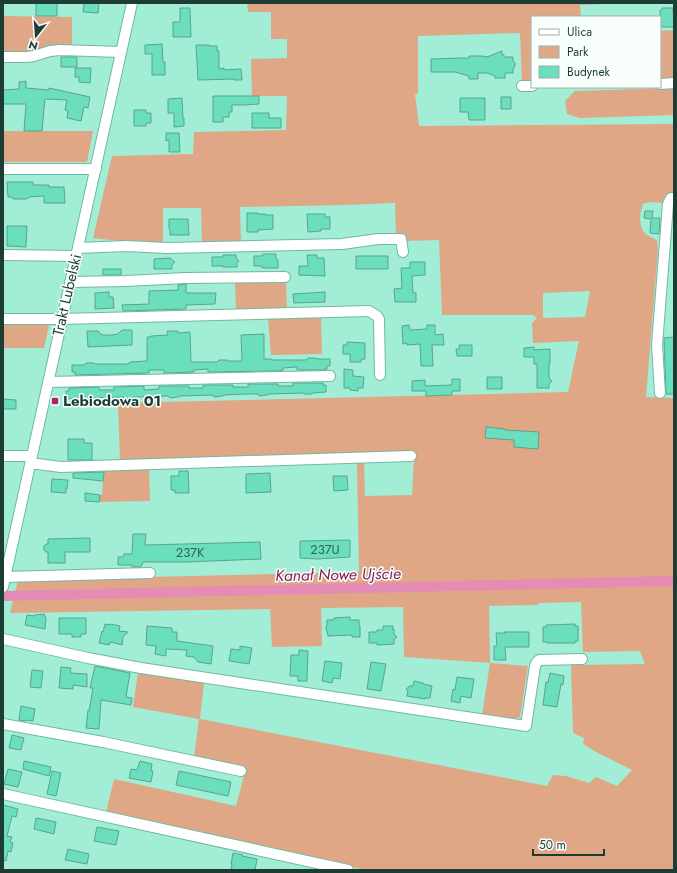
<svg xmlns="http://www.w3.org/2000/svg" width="677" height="873" viewBox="0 0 677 873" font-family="Jost,sans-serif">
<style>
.green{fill:#dfa786;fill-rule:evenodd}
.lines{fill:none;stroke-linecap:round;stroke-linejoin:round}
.canal{stroke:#e48cb3;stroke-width:10}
.building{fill:#6adebd;stroke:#5aa48d}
.minor-casing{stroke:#6fb9a2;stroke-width:12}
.minor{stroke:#fff;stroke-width:10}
.poi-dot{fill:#aa256e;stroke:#f7fefb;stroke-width:1.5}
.labels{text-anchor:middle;stroke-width:3;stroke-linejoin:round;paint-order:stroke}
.number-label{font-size:13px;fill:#306456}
.street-label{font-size:15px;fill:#1d3c33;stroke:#f7fefb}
.poi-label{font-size:15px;font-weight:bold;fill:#1d3c33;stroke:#f7fefb;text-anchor:start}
.water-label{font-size:16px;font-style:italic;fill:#872058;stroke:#f7fefb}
</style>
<rect width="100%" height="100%" fill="#a2edd5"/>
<path class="green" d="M247,3H605L606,4L580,5L581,17H532V83H522L520,33L418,36V94H415L419,126L674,124V195H665L664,203L650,202L643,204C640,212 638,224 644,232C647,236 653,238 657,240L658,249L646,397L674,398V870H366L106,813L114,779L236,806L246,768L194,756L199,719L133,707L138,672L204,682L200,719L547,786L553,775L566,776L589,783L596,777L617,786L632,770L598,753L583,744L584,738L573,733L571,665L645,664L640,651L583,652L581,602L540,603L537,605L489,606L490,663L528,666L520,717L515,719L482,715L490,663L404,657L403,607L321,608L322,646L272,647L270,609L10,613L18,580L359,572L357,463H364L365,496L412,495L414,460L120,463L118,403L568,392L579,341L533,343L532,323L537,318L533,315H442L439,240L407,241L405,235L396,236L395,203L347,205L240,207L241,242L202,243L201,208H163V243L127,242L93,238L112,156L193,154L194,132L286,130L287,96H252L251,59L287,58V39H271V12H248ZM590,291L585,317L543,318V293Z
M3,16L72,17V47L34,53H3Z
M674,30V78L660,79V31Z
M674,88V115L580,118L567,114L565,101L575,91Z
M3,131H93L87,162H3Z
M235,281H286L287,310L236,312Z
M321,317L322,354L271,355L268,319Z
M3,321H50L44,348H3Z
M149,467L150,501L99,502L100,495H102L104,468Z"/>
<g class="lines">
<path class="canal" d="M3,596L674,581"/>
</g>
<path class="building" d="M36,3H57V16H36Z
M84,3H99L98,13L83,12Z
M180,8H190L191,37H173V22H180Z
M662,8H673L674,27H661L660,10H662Z
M162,44L163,62H165V75H152V54H145V45Z
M196,45H209V46H217V51H219V69L224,68V70L241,69L242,80H234V79L198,80Z
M502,51V55H504V57H513V61L515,63V66L513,69V73H505V78H495V76L487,73H478V79H469V76L455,72H431V59L460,58H469V56H482L487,57Z
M61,57H77V67H61Z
M75,68H91L90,83L79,82V77H75Z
M26,81V88L49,90V88L90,97L88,108L84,107L81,121L67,118L68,111L65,110L67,100L45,99L42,131H24L26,104H3V90L19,89V82Z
M213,96H259V104L244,105H232V112H229V117H223V122H213Z
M501,97H511V109H501Z
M182,98L183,118H184V126L174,127V113H168V99Z
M460,98H485V120H469L468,112H460Z
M134,110H146V113H151V123H146V126H134Z
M252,113H269V118H281V128H252Z
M166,133H179L180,152H169V140L166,141Z
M7,182H33V185H49V187H64L65,203H44V196L29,197L27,199H13L12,197H8Z
M645,211H653L652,218H660L659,234L650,233L651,219L644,218Z
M247,213H258V214H265V215H273V229L258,230V232H247Z
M307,214H325V217H330V229H321V231L308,232Z
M169,219H188L189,235H170V230L169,228Z
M7,226H27L26,247L7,246Z
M263,254H276V259L278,260V268H262V266H254V256H262Z
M223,255H236V258L239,261L237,263V267H223V266H212V257H223Z
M307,255H317V258H324L325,276L299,275V266H308Z
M356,256H388V269H356Z
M170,258L175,262L172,265V269H154V259Z
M410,262H425V275L412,276L413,293H416V302H395L394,289L402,288L401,268H410Z
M103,269H121V275H103Z
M186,284V293H216L215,304L186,305V309L123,311L122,305L149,304V291L178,290V285Z
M109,292V297H113L114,308L95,309V293Z
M325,292V302L294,303L293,294Z
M409,325L410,330L427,329V325H435V335L443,334L444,345H432L433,366H421L420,344L407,345V343L403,344L402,326Z
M122,330H132V345L88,347L87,331H98L102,335H112L118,334Z
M167,331H178V333L190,332L191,362H217L219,360H227L229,361H242L241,335L264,334V359H271L273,360H306L308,358H316L317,359H330V366H327V369L322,370H297V367L283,368V370L278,371L208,372V369L194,370V372L164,373V370H149V373L75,375V372H72V365H84L86,363H94L95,364H128L130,362L147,361V337H151V336L168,335Z
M674,337V394H666L664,338Z
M347,342L365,343V359H361V362H350V354H343V345H347Z
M459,345H472V356H457L456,349H460Z
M534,347V350L550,349V363H549V378L552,381L549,384V388H537V364H534V357H524V348Z
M344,369L353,370V376L364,377L363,388H358V391L350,390V388H344Z
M487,377H502V389H487Z
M452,379H460V391H452V395L426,396V391H412V381L425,380V386L452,385Z
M293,383H323V385H326V392L313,393L312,394H304L302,393L269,394L267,395L259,396L258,394H245L224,395L223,396L214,397L213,395L180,396L178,397L170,398L168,396L135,397L133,398L125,399L124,397L90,398L89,399L80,400L79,398L67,399L66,391H69V388L99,387V390H114V387L144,386V390L159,389V386H189V388H203V385H233V387H248V384H278V386H293Z
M3,399L16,400V409H3Z
M486,427L505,429V430L539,432L538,449L514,447V440L485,438Z
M68,439H84V443H92V460H68Z
M179,471H188L189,493H175V490H171V476H179Z
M104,472L103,481L73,478V473Z
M270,473L271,492L246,493V474Z
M333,476H347L348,490L334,491Z
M52,479L68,480L67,489H66V493L51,492Z
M85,493L100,495L99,502L85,501Z
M133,534H146L145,545L260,542L261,559L187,562H143L142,565H141V567H132V565H118V557H123L124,554H132Z
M90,538V552H65V563H48V552H46L44,550V546L46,544H48V539Z
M350,540V557L318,559L300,558V541Z
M44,614L46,619L45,629L25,625L27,615L35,616V615Z
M350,617V620H359V624L360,626V637H352V635L328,636L327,631L326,629V626L327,625V620H334V618Z
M59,618H86V634H81V637H72V634H59Z
M105,624L110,625V624L120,626L119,631L128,632L123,637L122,645L111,642V643H109V645L99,643L102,631L103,632Z
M575,624V626H578V641H575V643H547V642H543V627H546V625Z
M147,626L172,628V632H177V641L213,646L211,664L198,662L194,657L186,656L187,650L166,649V656L155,654L156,646L146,645Z
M383,626H393V630L394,629V634L397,637L394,639V644L377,645V643H369V632H377V630H383Z
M504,632H529V647H505L506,660H494V646H497L496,633H505Z
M240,646L252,648L249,664L229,661L231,649L240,650Z
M299,650L308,651L307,681H298V676H290L291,655H299Z
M325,661L342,663L340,679L333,678L332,683L322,681Z
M371,662L386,664L381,691L367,689Z
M95,666L130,673L126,697L132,698L131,705L101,700L99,729L86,728L88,710L89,711L93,688H90Z
M61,667L71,668L70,673L87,674V687L73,685V689L59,688Z
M32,670L43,671L41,688L30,687Z
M550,673L564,676L563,685L561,684L557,707L543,705L546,682L548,683Z
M457,677L474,679L471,698L461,696L460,703L451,701L453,689L455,690Z
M414,681L423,683V684L432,686L430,698H425V699L407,696L408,691L406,689L410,686H413Z
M21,706L35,709L33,721L26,720V721L19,720Z
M12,735L24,738L21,750L9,748Z
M24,761L51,767L49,776L23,769Z
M140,761L152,764L151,771H153L151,782L129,778L131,769L137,770Z
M8,769L22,772L18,787L4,784Z
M52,771L61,773L56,796L47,794Z
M179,771L231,782L228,796L176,785Z
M3,805L18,809L16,817L12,816L7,836L12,837L10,842L13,843L11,852L8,851L6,861L3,860Z
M36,818L56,822L54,834L34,829Z
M97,827L119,831L116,845L94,841Z
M68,849L89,854L87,864L65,860Z
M233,853L243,855L242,856L257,859L255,870H231L232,864H231Z"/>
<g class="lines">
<g class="minor-casing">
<path id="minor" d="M3,57H27L34,56L50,51L60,50L121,52
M660,84L674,83
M522,86H532
M3,169H96
M78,248L127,246L166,248L342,244L378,239H401L403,252
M3,255L76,256
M70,282L126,281L185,278L285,277
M3,319H62L369,311L377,316L379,319L380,375
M48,382L330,376
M660,393L657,345L668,204L671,198H674
M3,456H32
M30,463L61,467L411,456
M5,577L150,573
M3,587L132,3
M3,639L88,658L141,668L526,726L535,666L537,662L539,660L582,659
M3,724L103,742L241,771
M3,794L348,870"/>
</g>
<use href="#minor" class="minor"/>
</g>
<rect class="poi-dot" x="51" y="397" width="8" height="8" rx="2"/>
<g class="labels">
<g class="number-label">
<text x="325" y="554">237U</text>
<text x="190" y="557">237K</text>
</g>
<g class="street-label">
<text transform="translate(67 295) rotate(-77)" y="5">Trakt Lubelski</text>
</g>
<g class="poi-label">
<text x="63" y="406">Lebiodowa 01</text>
</g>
<g class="water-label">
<text transform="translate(338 574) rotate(-1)" y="6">Kanał Nowe Ujście</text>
</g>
</g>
<rect width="677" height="873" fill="none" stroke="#1d3c33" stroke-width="8"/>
<rect x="531" y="16" width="130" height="72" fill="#f7fefb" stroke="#a0b0ab"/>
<rect x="539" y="29" width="20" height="6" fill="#ffffff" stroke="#a0b0ab"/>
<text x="567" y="36" font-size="12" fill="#1d3c33">Ulica</text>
<rect x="539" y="46" width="20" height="12" fill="#dfa786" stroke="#a0b0ab"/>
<text x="567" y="56" font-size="12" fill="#1d3c33">Park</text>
<rect x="539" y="66" width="20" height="12" fill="#6adebd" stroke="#a0b0ab"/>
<text x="567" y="76" font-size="12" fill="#1d3c33">Budynek</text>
<g transform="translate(36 36) rotate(197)" stroke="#f7fefb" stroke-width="3" paint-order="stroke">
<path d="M0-3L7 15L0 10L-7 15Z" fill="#1d3c33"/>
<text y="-6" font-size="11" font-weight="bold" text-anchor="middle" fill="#1d3c33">N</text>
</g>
<path d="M533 849v6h71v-6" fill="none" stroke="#1d3c33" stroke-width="2"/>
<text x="539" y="849" font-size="12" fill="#1d3c33" stroke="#f7fefb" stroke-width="3" paint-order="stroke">50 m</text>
</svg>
